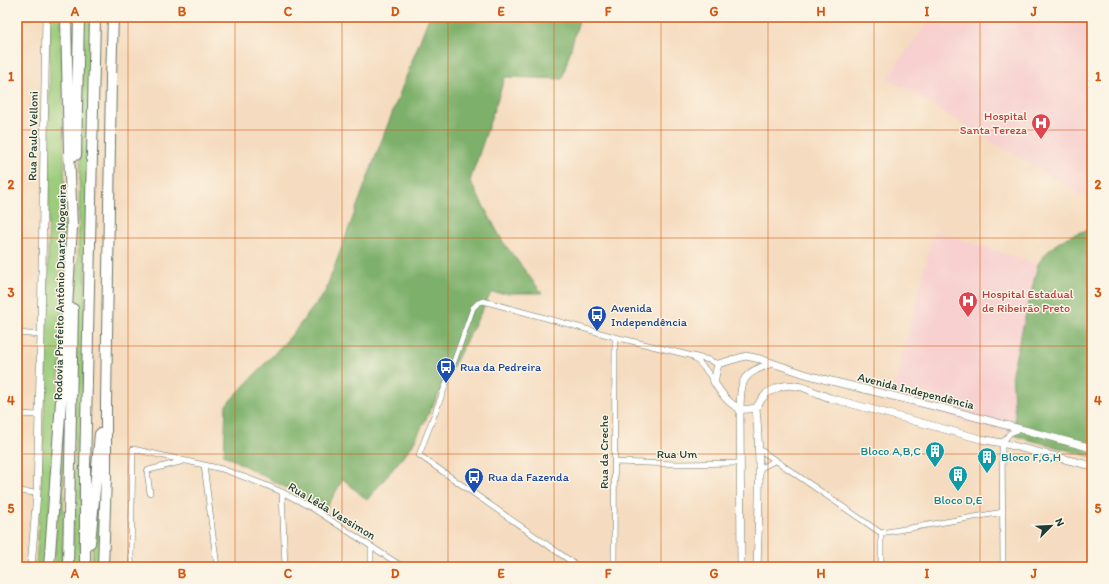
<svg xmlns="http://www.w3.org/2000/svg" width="1109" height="584" viewBox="0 0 1109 584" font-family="Itim,sans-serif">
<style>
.built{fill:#f7d0cf}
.green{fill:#9ccc7b;stroke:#5e8458}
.forest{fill:#7db06b;stroke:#4e7650}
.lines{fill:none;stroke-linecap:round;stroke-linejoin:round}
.minor-casing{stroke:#6a7565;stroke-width:6}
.tertiary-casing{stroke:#6a7565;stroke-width:8}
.secondary-casing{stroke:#6a7565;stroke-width:8}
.motorway-casing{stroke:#6a7565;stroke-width:12}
.minor{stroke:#fff;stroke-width:5}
.tertiary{stroke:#fff;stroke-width:7}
.secondary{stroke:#fff;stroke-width:7}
.motorway{stroke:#fff;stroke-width:10}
.grid{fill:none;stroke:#d45610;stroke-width:1;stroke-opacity:0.55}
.labels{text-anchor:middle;stroke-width:3;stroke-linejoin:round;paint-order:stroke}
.health-label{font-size:12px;fill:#be3a42;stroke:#fcf5e5;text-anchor:end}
.street-label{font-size:12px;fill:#1f3d34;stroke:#fcf5e5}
.transit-label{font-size:12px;fill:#164399;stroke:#fcf5e5;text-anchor:start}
.culture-label{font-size:12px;fill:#0d838f;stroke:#fcf5e5;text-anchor:end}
.neatline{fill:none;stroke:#d45610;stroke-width:1.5}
.grid-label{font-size:13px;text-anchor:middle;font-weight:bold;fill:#d45610}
</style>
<rect width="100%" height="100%" fill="#fcf5e5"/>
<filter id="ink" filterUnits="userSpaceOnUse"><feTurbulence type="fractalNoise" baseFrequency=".025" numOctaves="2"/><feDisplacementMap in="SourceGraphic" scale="8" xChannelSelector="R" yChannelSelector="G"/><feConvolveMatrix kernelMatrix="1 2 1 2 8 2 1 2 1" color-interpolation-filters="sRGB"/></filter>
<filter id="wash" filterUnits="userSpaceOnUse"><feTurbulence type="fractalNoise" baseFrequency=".012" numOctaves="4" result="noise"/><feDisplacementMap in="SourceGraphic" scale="16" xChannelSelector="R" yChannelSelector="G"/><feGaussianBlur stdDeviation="0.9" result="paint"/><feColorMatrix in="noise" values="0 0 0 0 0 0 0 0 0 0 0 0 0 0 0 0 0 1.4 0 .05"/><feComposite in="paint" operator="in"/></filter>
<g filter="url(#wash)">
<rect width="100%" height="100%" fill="#f5dcc0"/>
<path class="built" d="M931,17H1092V202L887,78Z
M934,231L1038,264L1012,372L1016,436L891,400Z"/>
<path class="green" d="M50,17H61L65,205L61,347L46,567H36C49,384 49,200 50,17Z
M83,17H91L80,567H72Z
M65,410L62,567H54Z
M103,448L100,567H92L93,536Z"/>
<path class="forest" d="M429,17H580L562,79L505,77L470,181L503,242L542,293H491L412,446L367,500L343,479L326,509L224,455L226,405L290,337L325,292L378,150Z
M1088,230H1092V457L1016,436L1012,372L1038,264C1050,245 1067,235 1088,230Z"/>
</g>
<g filter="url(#ink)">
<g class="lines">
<g class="minor-casing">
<path id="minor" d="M17,333L41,335
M694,358C703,365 708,372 714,382
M17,414L38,415
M759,449L881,533L1003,512
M614,462L677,464L740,463
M204,465L217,567
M759,469L776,460
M17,491L37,493
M282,492L285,567
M150,493L147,471L149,470L184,461
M881,533V567
M371,547V567
M132,567L131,559L133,449L222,469L263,484L282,492L312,508L403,567
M579,567L419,455L446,384L473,308L478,303L483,301L615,337L709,360L718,364
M614,567L615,337
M1003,567L1002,443L1010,433L1021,429"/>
</g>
<g class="tertiary-casing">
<path id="tertiary" d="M31,567L37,493L41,335L46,17"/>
</g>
<g class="secondary-casing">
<path id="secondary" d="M756,408C751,409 746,410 741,409C729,405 720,392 714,382L718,364L746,356L760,359L805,374L823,379L942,408L1092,448
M756,408L761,400L767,393L779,387L789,385L802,387L830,398L981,439L1002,443L1092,466
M756,408C761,461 759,514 757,567
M741,567L740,408C741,377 743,374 772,363"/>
</g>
<g class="motorway-casing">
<path id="motorway" d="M76,155L79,17
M90,543L100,434
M49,567L62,388L72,227L69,150L66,17
M68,567L73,309
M85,567V470L95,17
M103,567L106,477V402L111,78L113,17"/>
</g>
<use href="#minor" class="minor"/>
<use href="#tertiary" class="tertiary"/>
<use href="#secondary" class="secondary"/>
<use href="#motorway" class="motorway"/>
</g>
</g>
<path class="grid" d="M128,17V567M235,17V567M342,17V567M448,17V567M554,17V567M661,17V567M768,17V567M874,17V567M980,17V567M17,130H1092M17,238H1092M17,346H1092M17,454H1092"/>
<defs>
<g id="hospital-pin" transform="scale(1)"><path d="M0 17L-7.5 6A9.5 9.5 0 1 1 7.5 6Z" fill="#e0444e" stroke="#fcf5e5"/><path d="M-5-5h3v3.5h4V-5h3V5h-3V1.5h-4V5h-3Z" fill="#fff"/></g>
<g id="bus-pin" transform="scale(1)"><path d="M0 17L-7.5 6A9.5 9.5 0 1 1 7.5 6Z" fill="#1a4fb4" stroke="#fcf5e5"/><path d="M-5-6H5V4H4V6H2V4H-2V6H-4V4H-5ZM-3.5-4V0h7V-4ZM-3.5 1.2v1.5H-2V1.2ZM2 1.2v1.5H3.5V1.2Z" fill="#fff"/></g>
<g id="building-pin" transform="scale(1)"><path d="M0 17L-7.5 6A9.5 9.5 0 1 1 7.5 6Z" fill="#0f9aa8" stroke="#fcf5e5"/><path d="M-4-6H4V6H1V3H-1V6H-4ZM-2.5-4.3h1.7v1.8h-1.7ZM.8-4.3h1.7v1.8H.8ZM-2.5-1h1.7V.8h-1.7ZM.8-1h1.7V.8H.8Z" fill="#fff"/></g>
</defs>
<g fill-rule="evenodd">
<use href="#hospital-pin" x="1041" y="123"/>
<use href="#hospital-pin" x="968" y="301"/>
<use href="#bus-pin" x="597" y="315"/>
<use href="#bus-pin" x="446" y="367"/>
<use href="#building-pin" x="935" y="451"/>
<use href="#building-pin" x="987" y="457"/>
<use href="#building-pin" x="958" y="475"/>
<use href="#bus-pin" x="474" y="477"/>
</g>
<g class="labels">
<g class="health-label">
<text x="1027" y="120">Hospital<tspan x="1027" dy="14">Santa Tereza</tspan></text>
<text x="982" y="298" text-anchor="start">Hospital Estadual<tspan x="982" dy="14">de Ribeirão Preto</tspan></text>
</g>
<g class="street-label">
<text transform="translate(33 136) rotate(-89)" y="4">Rua Paulo Velloni</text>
<text transform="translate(60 292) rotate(-89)" y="4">Rodovia Prefeito Antônio Duarte Nogueira</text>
<text transform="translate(916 391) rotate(14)" y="4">Avenida Independência</text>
<text transform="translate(604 452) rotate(-90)" y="4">Rua da Creche</text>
<text x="677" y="458">Rua Um</text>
<text transform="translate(332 511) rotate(31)" y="4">Rua Lêda Vassimon</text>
</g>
<g class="transit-label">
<text x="611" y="312">Avenida<tspan x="611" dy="14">Independência</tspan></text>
<text x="460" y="371">Rua da Pedreira</text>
<text x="488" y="481">Rua da Fazenda</text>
</g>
<g class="culture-label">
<text x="921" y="455">Bloco A,B,C</text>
<text x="1001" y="461" text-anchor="start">Bloco F,G,H</text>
<text x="958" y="504" text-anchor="middle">Bloco D,E</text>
</g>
</g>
<rect width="1109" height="584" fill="none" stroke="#fcf5e5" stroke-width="44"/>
<g transform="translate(1051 526) rotate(66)" stroke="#fcf5e5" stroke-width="3" paint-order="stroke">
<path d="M0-3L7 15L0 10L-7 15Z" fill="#1f3d34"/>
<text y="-6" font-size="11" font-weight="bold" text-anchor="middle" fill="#1f3d34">N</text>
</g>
<rect x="22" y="22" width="1065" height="540" class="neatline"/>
<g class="grid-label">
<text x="75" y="16">A</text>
<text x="182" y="16">B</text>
<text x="288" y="16">C</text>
<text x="395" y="16">D</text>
<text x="501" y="16">E</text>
<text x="608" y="16">F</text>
<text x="714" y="16">G</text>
<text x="821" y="16">H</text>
<text x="927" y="16">I</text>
<text x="1034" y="16">J</text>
<text x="11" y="81">1</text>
<text x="1098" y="81">1</text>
<text x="11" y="189">2</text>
<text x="1098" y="189">2</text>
<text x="11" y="297">3</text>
<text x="1098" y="297">3</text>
<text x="11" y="405">4</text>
<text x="1098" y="405">4</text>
<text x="11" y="513">5</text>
<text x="1098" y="513">5</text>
<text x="75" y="578">A</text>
<text x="182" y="578">B</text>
<text x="288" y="578">C</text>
<text x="395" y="578">D</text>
<text x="501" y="578">E</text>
<text x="608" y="578">F</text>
<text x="714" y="578">G</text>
<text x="821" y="578">H</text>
<text x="927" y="578">I</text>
<text x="1034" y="578">J</text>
</g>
</svg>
